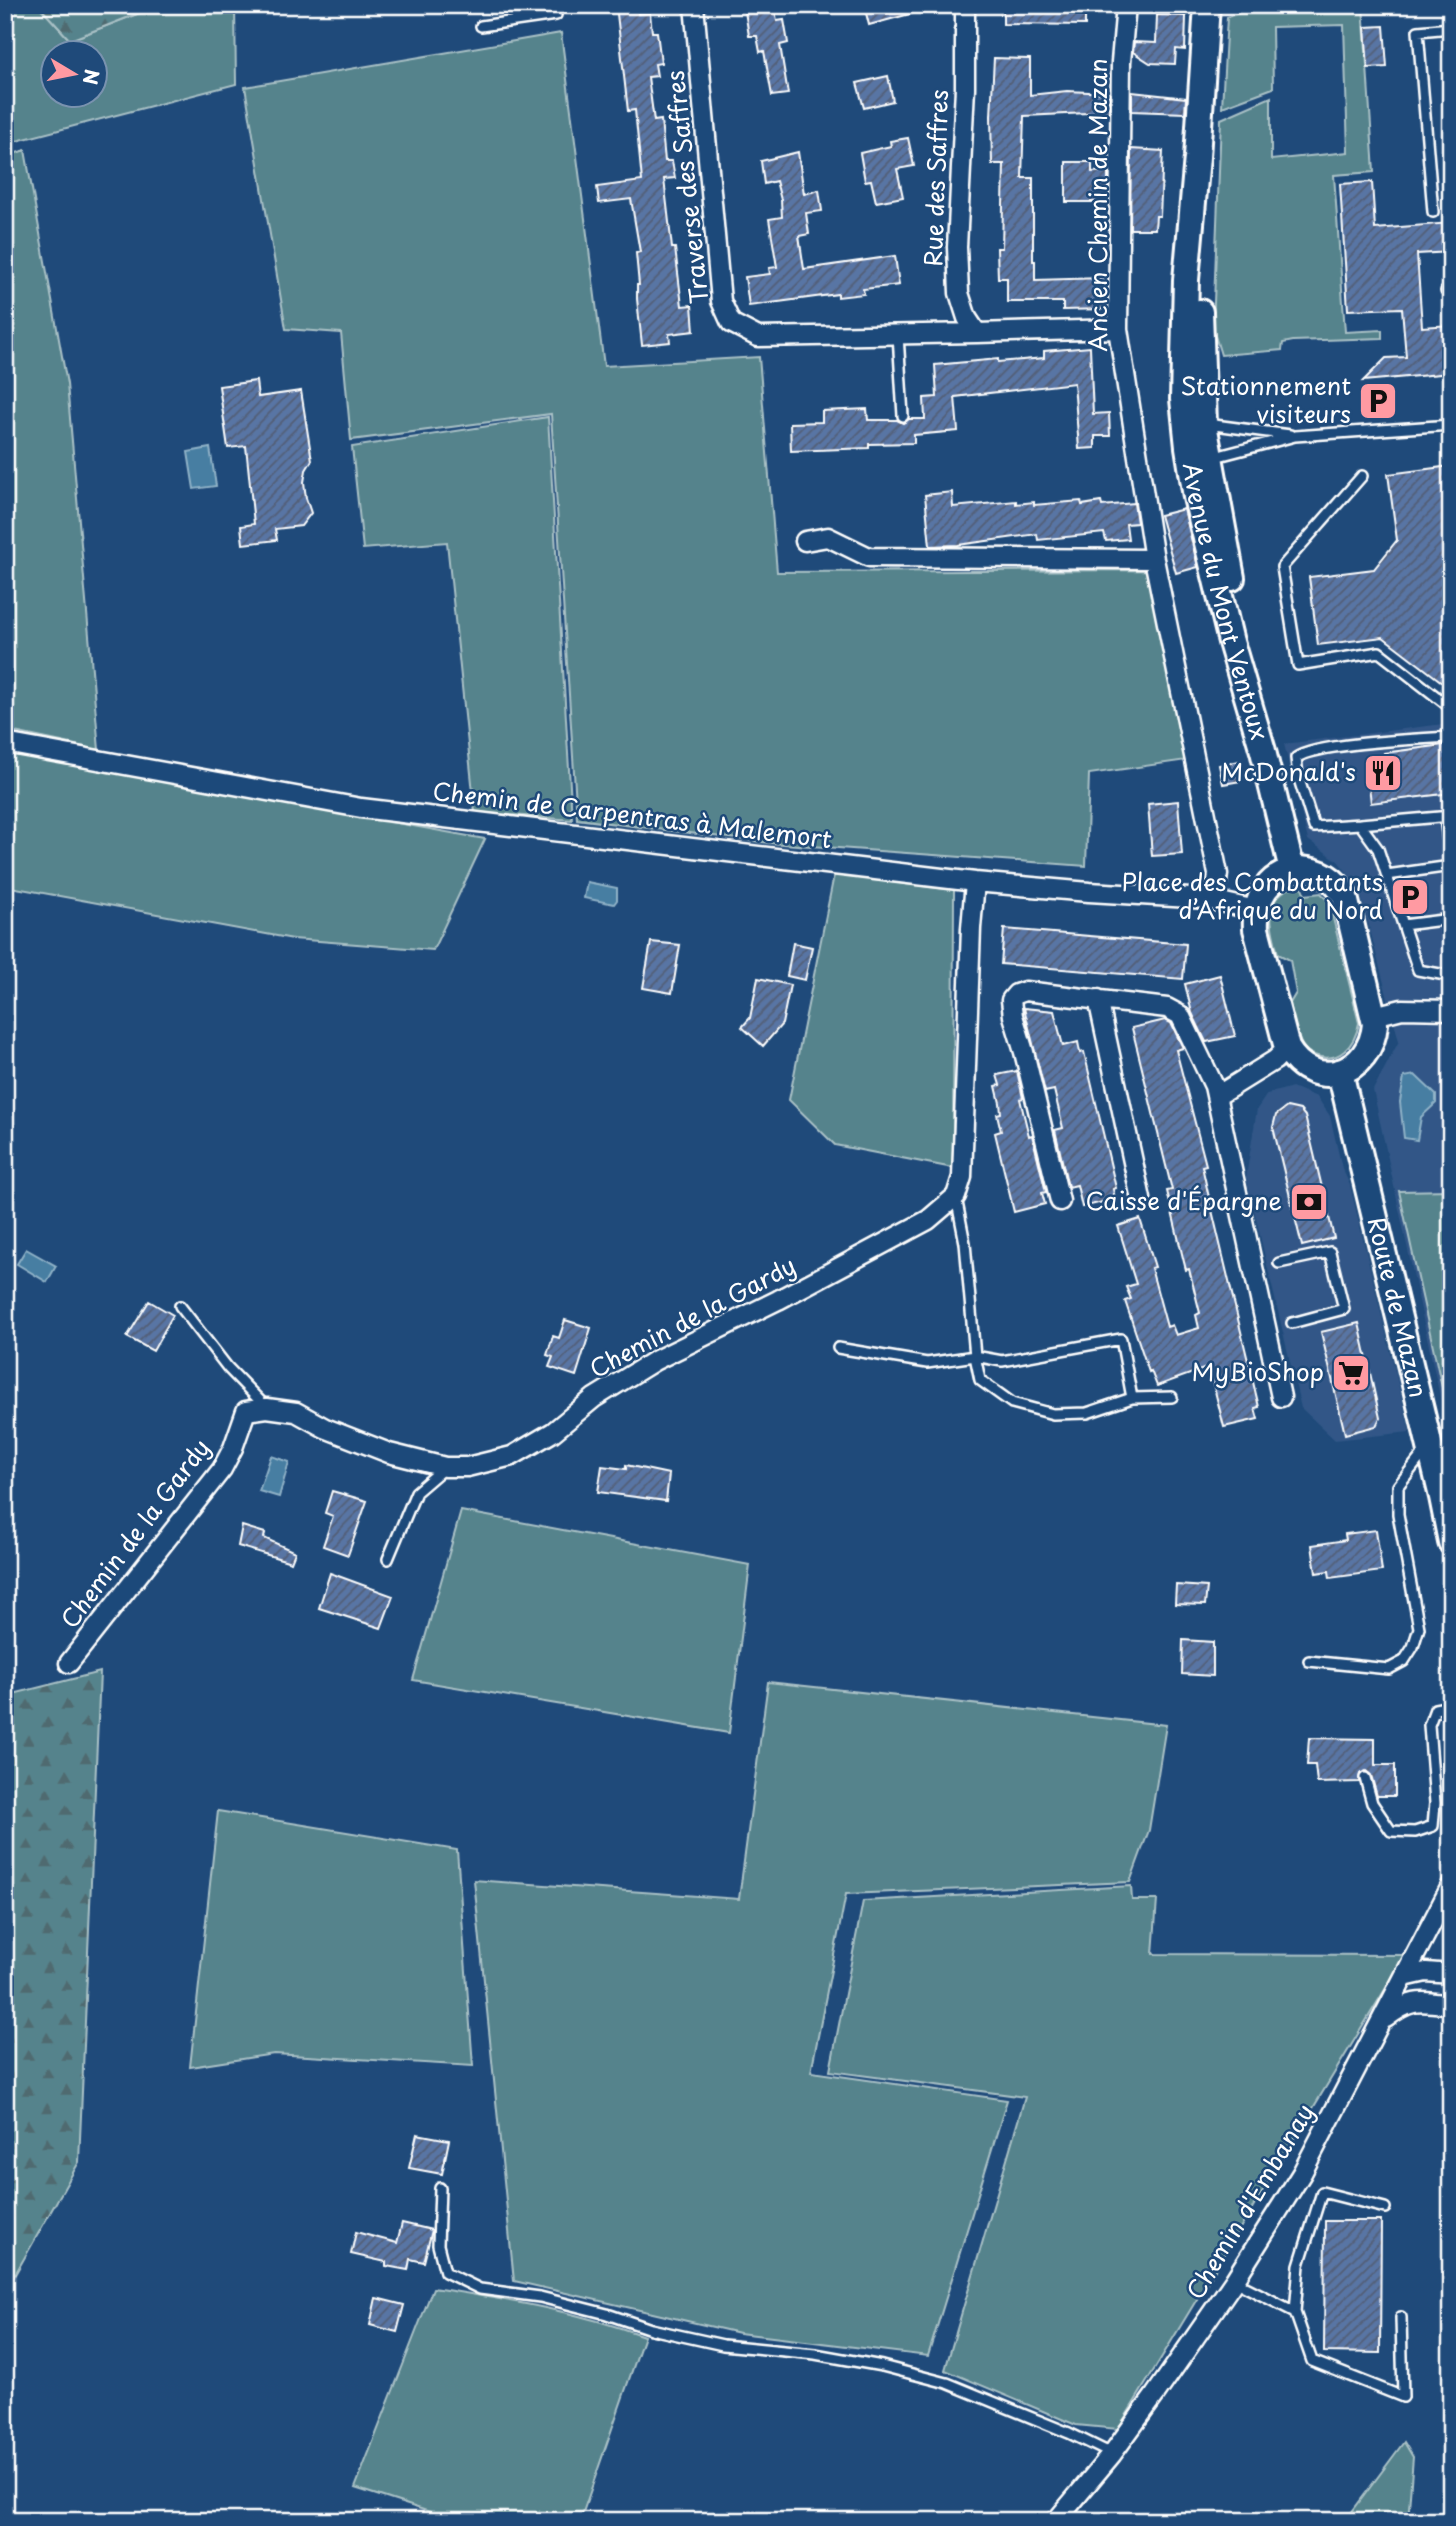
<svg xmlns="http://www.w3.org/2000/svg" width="1456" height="2526" viewBox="0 0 1456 2526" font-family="'Playpen Sans',sans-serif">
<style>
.built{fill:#305787}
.grass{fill:#54838c;stroke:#aac1c6;stroke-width:2;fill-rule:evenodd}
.forest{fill:url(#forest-firs);stroke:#aac1c6;stroke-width:2}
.water{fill:#467ea2;stroke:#90b2c7;stroke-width:2}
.building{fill:url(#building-hatch);stroke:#fff;stroke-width:2}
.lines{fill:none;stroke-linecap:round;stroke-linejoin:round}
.service-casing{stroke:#fff;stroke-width:14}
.minor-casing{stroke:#fff;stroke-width:23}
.secondary-casing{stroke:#fff;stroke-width:30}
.service{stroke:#1f4a7a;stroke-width:9}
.minor{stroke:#1f4a7a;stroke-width:18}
.secondary{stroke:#1f4a7a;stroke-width:24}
.labels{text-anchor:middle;stroke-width:5;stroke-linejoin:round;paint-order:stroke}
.street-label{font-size:24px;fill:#fff;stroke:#1f4a7a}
.poi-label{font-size:24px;fill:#fff;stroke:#1f4a7a;text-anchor:end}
</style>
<defs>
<pattern id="forest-firs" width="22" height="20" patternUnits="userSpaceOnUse" patternTransform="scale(1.75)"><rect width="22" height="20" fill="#54838c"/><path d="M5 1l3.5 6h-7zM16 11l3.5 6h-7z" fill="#506a6f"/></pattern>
<pattern id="building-hatch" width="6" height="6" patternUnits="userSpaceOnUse" patternTransform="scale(1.75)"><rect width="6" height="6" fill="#5974a4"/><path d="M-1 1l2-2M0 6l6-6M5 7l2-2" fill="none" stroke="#525e74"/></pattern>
</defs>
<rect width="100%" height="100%" fill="#1f4a7a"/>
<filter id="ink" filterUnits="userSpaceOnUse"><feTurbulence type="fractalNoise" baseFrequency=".0143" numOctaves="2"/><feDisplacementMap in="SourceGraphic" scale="14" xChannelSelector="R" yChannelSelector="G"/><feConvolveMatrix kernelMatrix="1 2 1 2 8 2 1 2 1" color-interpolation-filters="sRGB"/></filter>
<g filter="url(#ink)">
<path class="built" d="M1451,723V1447L1373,1090L1399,1041L1359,888L1338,861L1308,840L1284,744Z
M1292,1087L1317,1097L1330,1116L1342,1168L1350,1185L1410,1432L1335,1440L1301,1408L1246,1177L1257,1109L1267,1094Z"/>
<path class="grass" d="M5,5H38L70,40L160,5H235L236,84L5,144ZM52,52H94V94H52Z
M1240,5H1363L1374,172L1334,175L1345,332L1382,330V338L1293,341L1283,343L1282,350L1221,355L1213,329L1221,119L1271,97V160L1348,152L1344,25L1272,27L1273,88L1222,107L1227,17L1239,13Z
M561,33L604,366L759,357L777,572L1147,570L1187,760L1089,774L1086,866L770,843L577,819L551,414L351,440L341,333L286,329L245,87Z
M25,150L67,384L99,750L5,730V157Z
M548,417L572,820L475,812L447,542L363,549L352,447Z
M5,752L485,839L433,950L293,939L5,886Z
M834,875L954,890L953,1168L835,1145L789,1100Z
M1301,885L1305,895L1321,893L1329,902L1359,1023C1355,1045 1339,1065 1314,1055C1309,1053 1305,1050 1302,1045C1295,1034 1293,1016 1290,1003L1296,993L1290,960L1278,954C1271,925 1260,893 1301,885Z
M1451,1190V1429L1399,1191Z
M461,1511L750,1565L729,1733L413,1680Z
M768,1682L1166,1725L1149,1830L1130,1882L846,1894L811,2072L1007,2100L928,2356L739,2333L514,2281L474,1880L739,1899Z
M218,1811L457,1850L473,2066L274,2054L190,2067Z
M1131,1886L1132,1900H1157L1153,1954L1406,1955L1118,2429L1076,2425L945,2370L1025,2097L830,2071L863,1901Z
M433,2288C507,2300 573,2310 644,2336L580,2521H458L355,2488Z
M1404,2442L1413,2457L1408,2521H1345Z"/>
<path class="forest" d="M38,5H160L70,40Z
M100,1672L79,2162L5,2292V1696Z"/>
<path class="water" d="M210,448L216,486L194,489L188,452Z
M587,882L617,888V900L614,904L584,898Z
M1415,1075L1436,1095V1103L1421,1117L1417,1140L1404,1138L1400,1102L1404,1077Z
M26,1249L56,1266L47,1282L17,1264Z
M271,1456L289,1462L279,1497L259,1491Z"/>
<path class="building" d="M616,5H636L638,14L650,13L652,32H657L661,63L655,64L657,76L648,77L654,121L661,120L665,161H672L675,178L664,179L672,248H675L682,306L692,305L694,331L669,334L670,342L642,345L637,299V285H639L636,253L640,252L631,199L599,203L597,187L642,181L635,110L628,111Z
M744,5H774L777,21L784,20L788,43L780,45L788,94L772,96L764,51L760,52L757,36H749Z
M864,5H920L921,11L869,25Z
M1003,5H1085V25L1003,24Z
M1157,15L1186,16L1185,50L1176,49L1175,64L1150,63L1133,52L1134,42L1156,43Z
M1384,26L1387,67L1368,68L1365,27Z
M994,58L1030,59V95L1067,91L1109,93V112L1024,116L1022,178H1033V261H1035V280L1103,278L1105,309L1063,310V302H1007V278H998L997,248H1002L1004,164H992L991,116Z
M888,76L893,101L864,108L857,83Z
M1132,92L1186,98L1185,113L1132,111Z
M908,138L914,166L897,169L903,197L876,202L871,180L865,181L860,153L891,146L890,141Z
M1131,149L1163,151L1160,216H1156L1155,229H1130Z
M798,152L804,194L819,190L822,211L806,213L809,234L799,236L804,269L895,256L899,285L863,289L864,294L838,297V294L749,306L745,277L770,274L769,268L777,267L769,219L782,217L781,200L776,181L764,184L761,161Z
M1066,162H1092V172L1108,171V202H1066Z
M1372,182L1375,229L1451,223V252L1417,254L1422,327L1451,325V373L1363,381L1386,358L1406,357L1402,308L1348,310L1340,184Z
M1090,347L1093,414L1109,413L1110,436H1095V448L1079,449L1074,383L955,397L958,431L914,435V443L869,444V448L791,451L790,423L822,422V411L867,409L868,420H897L903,423L909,419H925L924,398L937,397L935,365L998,359V362L1044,358V351Z
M256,381L258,397L301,391L312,460L306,470L304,482L306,498L311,513L301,526L275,529L277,540L243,544L241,526L254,524L246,446L228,448L219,386Z
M1451,466V689L1383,637L1318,645L1309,577L1374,569L1397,540L1388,474Z
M952,492L953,507L1016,501V504L1034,502V505L1081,501L1082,505L1101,502L1102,506L1134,503L1137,523L1126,524L1128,539L1106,541L1104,533L1038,540L1037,534L958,545L930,546L925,495Z
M1184,509L1198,567L1176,573L1160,515Z
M1451,744V793L1371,803L1366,759L1383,756L1384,753Z
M1240,761L1241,781L1223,784L1219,765Z
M1178,801L1182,854L1152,856L1148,804Z
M1004,929L1186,944L1183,979L1001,964Z
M651,942L680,945L672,993L643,988Z
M793,943L812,947L805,980L787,976Z
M1220,975L1235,1036L1206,1042L1192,1013L1185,984Z
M758,978L790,985L782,1024L763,1046L742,1027L750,1018Z
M1024,1008L1054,1011L1063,1046L1078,1042L1080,1053L1084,1052L1116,1188L1113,1189L1115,1199L1082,1207L1077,1185L1068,1187L1055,1130L1063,1128L1054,1090L1045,1092Z
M1165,1020L1171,1023L1183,1048L1176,1050L1206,1165L1202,1166L1210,1202L1259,1407L1255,1408L1258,1419L1224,1427L1209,1367L1157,1386L1151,1371L1149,1372L1125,1301L1131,1299L1126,1287L1136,1284L1118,1226L1140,1219L1155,1267L1151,1268L1167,1327L1172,1325L1176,1335L1199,1328L1196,1315L1200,1313L1189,1269L1186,1270L1183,1258L1167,1191L1172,1190L1132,1028Z
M1017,1071L1023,1098L1020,1099L1029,1136L1032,1135L1046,1192L1042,1193L1045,1204L1014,1212L995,1133L1001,1131L997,1114L1001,1113L1000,1103L996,1086L1000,1085L997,1075Z
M1287,1107L1300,1110L1305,1116L1334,1238L1302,1246L1273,1127L1276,1115Z
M149,1301L173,1315L153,1351L127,1337Z
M565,1320L591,1328L576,1376L549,1367L553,1357L547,1355L553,1336L559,1338Z
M1359,1323L1380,1418L1376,1426L1345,1434L1321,1332Z
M626,1465L669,1474L666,1501L598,1492L602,1466L626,1469Z
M332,1491L367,1501L348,1555L323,1546L333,1516L325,1513Z
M242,1526L265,1533L264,1538L295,1552L291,1562L238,1546Z
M1376,1530L1382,1571L1330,1578L1329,1571L1316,1573L1312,1545L1346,1540L1345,1534Z
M330,1573L393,1596L381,1628L319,1608Z
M1176,1585L1207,1587L1205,1605L1175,1604Z
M1183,1640L1213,1642V1676L1182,1674Z
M1309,1738L1375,1739V1765H1395V1796H1377L1371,1775L1366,1771L1360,1774L1359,1782L1317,1783L1315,1765H1307Z
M417,2134L449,2140L442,2174L409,2168Z
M1325,2221H1381L1380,2353L1324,2352Z
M402,2223L432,2230L424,2262L410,2259L408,2270L386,2266V2262L351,2254L356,2232L397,2243Z
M376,2298L404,2305L397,2332L370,2325Z"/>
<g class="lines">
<g class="service-casing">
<path id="service" d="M481,26L556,15L555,5
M1433,212L1418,31L1451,28
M1446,291H1451
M898,335L903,416
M1207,424L1290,435
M1211,458L1295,436L1451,425
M1362,476L1282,567L1298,665L1379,652L1451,708
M1451,816L1360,824L1378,849L1418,970L1451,976
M1445,817L1451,864
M1360,824L1314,827L1298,776L1296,758C1317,743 1420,739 1451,737
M1387,875L1451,866
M1403,925L1451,919
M1279,1263L1330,1252L1344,1309L1292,1323
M180,1306L228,1368L266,1407
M838,1348L927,1363L975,1356L980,1380L1012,1403L1053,1414L1087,1413L1132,1398L1121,1339L1002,1361L975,1356L965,1243L956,1197
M1132,1398L1172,1397
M388,1559L416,1492L444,1468
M1309,1661L1389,1669L1404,1661L1413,1647L1419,1628L1398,1514V1486L1426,1450
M1365,1778L1372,1803L1391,1831L1415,1832L1433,1826L1435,1803L1429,1725L1435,1709L1451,1706
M440,2188L438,2245L445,2272L480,2289L540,2297L607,2314L651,2329L723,2345L815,2354L882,2366L947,2383L1069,2433L1112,2454
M1234,2281L1295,2312L1312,2361L1403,2397L1401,2317
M1295,2312L1299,2265L1322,2192L1385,2208"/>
</g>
<g class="minor-casing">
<path id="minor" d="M694,5L721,301L731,323L758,337L977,333
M965,5V88L957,247L959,293L967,318L977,333L1118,329
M1126,5L1121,62L1118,329L1154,559L1218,874L1215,900
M805,541L828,537L869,557L1154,559
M5,743L361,808L975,882L1089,892L1207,899L1256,910
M1098,999L1141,1199
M1374,1016L1402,1009L1451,1010
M1217,1096L1275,1060L1287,1048
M1060,1201L1024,1052L1013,1016L1011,1000L1016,994L1025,991L1167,1008L1180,1015L1214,1086L1281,1397
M69,1663L222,1469L233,1448L246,1411L267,1408L296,1412L325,1428L389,1453L445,1467H467L512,1456L553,1432L594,1398L654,1361L778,1300L928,1220L956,1196L962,1177L971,928L975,882
M1404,1977L1426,1972L1451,1974
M1386,2018C1411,1998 1420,2001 1451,2005
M1056,2521L1112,2454L1155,2395L1234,2281L1302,2173L1451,1886"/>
</g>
<g class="secondary-casing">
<g id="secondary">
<path id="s1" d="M1207,5L1197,157L1186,280L1183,399L1188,447L1196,497L1231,642L1263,751L1292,870"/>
<path d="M1200,312L1204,424L1232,578"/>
<path d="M1300,869C1320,870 1336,879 1345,897L1375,1024C1371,1074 1314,1094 1287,1048L1256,929C1254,898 1268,874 1300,869Z"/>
<path id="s2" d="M1340,1072L1442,1497L1451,1542"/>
</g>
</g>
<use href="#service" class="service"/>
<use href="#minor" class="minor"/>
<use href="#secondary" class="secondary"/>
</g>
</g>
<defs>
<g id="parking-square" transform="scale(2.0125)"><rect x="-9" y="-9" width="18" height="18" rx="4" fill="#ff9aa2" stroke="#1f4a7a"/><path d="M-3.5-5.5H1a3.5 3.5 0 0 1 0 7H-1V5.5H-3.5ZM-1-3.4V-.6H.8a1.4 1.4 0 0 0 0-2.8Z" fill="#111"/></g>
<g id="restaurant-square" transform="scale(2.0125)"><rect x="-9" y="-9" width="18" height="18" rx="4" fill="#ff9aa2" stroke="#1f4a7a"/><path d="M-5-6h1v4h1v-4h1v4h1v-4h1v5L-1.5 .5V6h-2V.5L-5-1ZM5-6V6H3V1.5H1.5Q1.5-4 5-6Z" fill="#111"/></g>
<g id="bank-square" transform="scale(2.0125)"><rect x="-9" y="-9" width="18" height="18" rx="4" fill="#ff9aa2" stroke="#1f4a7a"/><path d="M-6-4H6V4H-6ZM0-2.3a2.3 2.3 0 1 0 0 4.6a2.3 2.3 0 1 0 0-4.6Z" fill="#111"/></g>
<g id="supermarket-square" transform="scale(2.0125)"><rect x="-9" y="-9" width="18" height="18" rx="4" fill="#ff9aa2" stroke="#1f4a7a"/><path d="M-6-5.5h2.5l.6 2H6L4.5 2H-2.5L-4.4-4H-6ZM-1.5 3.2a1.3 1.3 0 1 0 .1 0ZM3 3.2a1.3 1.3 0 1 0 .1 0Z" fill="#111"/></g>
</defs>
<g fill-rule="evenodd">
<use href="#parking-square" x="1378" y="401"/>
<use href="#restaurant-square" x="1383" y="773"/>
<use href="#parking-square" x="1410" y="897"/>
<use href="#bank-square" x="1309" y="1202"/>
<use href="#supermarket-square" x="1351" y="1373"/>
</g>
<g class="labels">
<g class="street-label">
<text transform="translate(937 178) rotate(-88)" y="8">Rue des Saffres</text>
<text transform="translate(688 187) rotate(-96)" y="8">Traverse des Saffres</text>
<text transform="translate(1099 205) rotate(-90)" y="8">Ancien Chemin de Mazan</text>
<text dy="8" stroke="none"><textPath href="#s1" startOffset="602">Avenue du Mont Ventoux</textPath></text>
<text transform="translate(632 816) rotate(7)" y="8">Chemin de Carpentras à Malemort</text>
<text dy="8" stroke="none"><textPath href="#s2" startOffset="242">Route de Mazan</textPath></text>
<text transform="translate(693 1318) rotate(-28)" y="8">Chemin de la Gardy</text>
<text transform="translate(136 1534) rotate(-53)" y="8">Chemin de la Gardy</text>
<text transform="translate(1251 2202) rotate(-59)" y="8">Chemin d'Embanay</text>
</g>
<g class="poi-label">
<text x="1351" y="395">Stationnement<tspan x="1351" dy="28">visiteurs</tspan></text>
<text x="1356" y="781">McDonald's</text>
<text x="1383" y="891">Place des Combattants<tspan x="1383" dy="28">d’Afrique du Nord</tspan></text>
<text x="1282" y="1210">Caisse d'Épargne</text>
<text x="1324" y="1381">MyBioShop</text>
</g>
</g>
<rect width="1456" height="2526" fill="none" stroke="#1f4a7a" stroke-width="28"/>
<rect x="14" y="14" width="1428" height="2498" fill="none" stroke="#fff" stroke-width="2.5" filter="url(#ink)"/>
<g transform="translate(74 74) rotate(100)"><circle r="33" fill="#1f4a7a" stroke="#7992af" stroke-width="2"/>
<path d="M0-5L12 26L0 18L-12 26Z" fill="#ff9aa2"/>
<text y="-10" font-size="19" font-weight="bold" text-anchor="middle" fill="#ffffff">N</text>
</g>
</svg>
